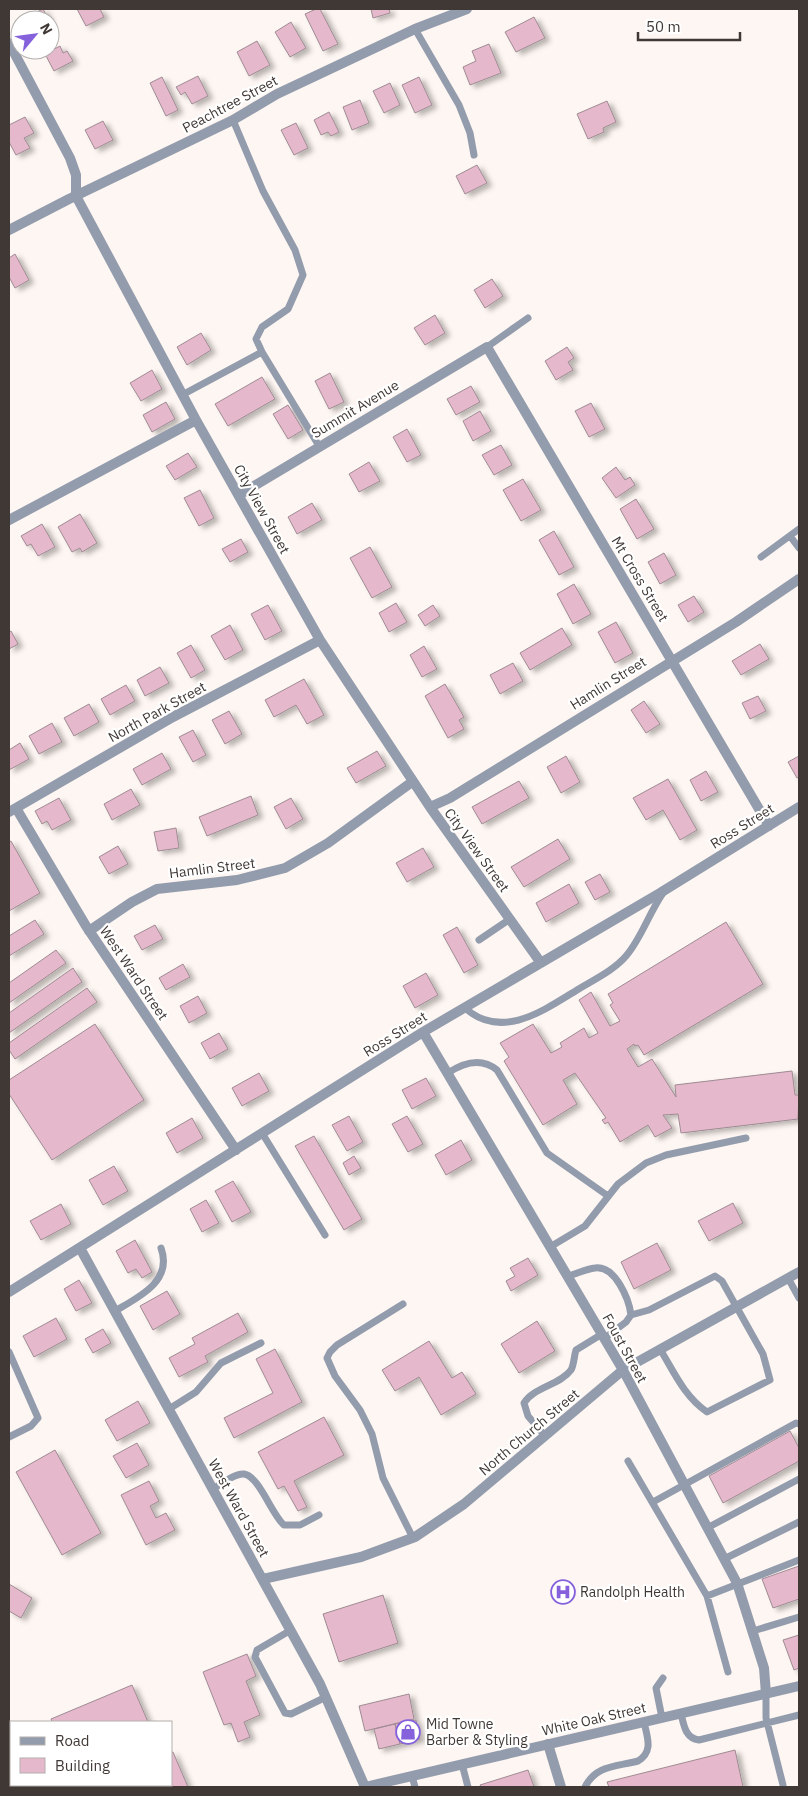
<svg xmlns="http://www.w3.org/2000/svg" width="808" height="1796" viewBox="0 0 808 1796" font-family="'IBM Plex Sans',sans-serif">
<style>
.building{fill:#e6b8cc;stroke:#9e8b93;filter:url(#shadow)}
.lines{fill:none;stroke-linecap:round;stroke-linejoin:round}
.service{stroke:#939cac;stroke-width:7}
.minor{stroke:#939cac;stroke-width:10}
.tertiary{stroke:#939cac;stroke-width:10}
.labels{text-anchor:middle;stroke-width:4.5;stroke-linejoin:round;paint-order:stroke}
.street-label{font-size:14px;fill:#403835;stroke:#fff}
.poi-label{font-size:14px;fill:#403835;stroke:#fff;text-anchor:start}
</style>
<defs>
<filter id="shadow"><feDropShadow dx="5" dy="3" stdDeviation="2.5" flood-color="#0004"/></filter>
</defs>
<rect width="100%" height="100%" fill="#fef6f2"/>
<path class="building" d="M43,9L49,20H26L25,18Z
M77,9H100L104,17L86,26Z
M316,9H320L338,44L323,51L305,14Z
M371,9H389L390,13L373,18Z
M534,17L545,38L516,52L505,32Z
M291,22L306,48L290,57L275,32Z
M257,41L270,65L249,76L237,52Z
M489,44L501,73L470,85L463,67L476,61L472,51Z
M60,46L63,53L67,51L73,61L54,71L45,54Z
M198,76L208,96L192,104L185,92L181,95L176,87Z
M162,77L178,110L166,116L150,83Z
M419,77L432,105L415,113L402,85Z
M390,83L400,105L384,113L373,91Z
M360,100L369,123L352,130L343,107Z
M607,101L616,122L603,128L604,132L588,139L577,114Z
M329,112L339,132L331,136L328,132L321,135L314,120Z
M25,117L34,133L24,138L30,148L16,155L9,142V125Z
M103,121L113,140L95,149L85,130Z
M296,123L308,148L294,155L281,130Z
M477,165L487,183L465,194L456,176Z
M15,254L29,280L15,288L9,277V258Z
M492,279L503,296L485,308L474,290Z
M435,315L445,333L425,345L414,328Z
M201,333L211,350L187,365L177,347Z
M567,347L574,358L568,362L573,370L556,380L545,361Z
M152,370L162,389L141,401L130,383Z
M330,373L344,402L329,409L315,381Z
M262,377L275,399L228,426L215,404Z
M471,386L480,402L456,415L447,399Z
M166,402L175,419L152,432L143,415Z
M591,403L605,429L589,437L575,411Z
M288,405L303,430L288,439L273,414Z
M480,411L491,431L473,441L463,421Z
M407,429L421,455L407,462L393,437Z
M501,445L512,465L494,475L482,455Z
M188,453L197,467L175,480L166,466Z
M369,462L380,481L359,492L349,474Z
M616,467L625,480L630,477L635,485L616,498L602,478Z
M523,479L541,510L521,521L503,490Z
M200,490L214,518L199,526L184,498Z
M636,499L654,529L637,539L620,509Z
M312,503L322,520L297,534L288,517Z
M80,514L97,543L82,552L80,548L72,552L58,527Z
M42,524L55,547L38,556L31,544L27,546L21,536Z
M554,531L574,567L559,575L539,540Z
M241,539L248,552L230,562L222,549Z
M370,547L392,587L372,598L350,558Z
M664,553L676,575L660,584L648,562Z
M574,584L591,614L573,624L557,594Z
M694,596L704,612L688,622L678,605Z
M396,603L407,622L389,632L379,613Z
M268,605L282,631L265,640L251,614Z
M433,605L440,616L425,626L418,615Z
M616,622L633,653L615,663L598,632Z
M230,625L243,650L225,660L211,636Z
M562,628L572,645L530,670L520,653Z
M11,631L18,644L9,649V632Z
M760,644L769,659L741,675L732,661Z
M191,645L205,670L191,678L177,653Z
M424,646L437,669L422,677L410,655Z
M513,663L523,681L500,694L490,675Z
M160,667L169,683L145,696L137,680Z
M304,679L324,715L307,724L296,705L274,717L265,700Z
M445,684L464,717L459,720L464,729L448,738L425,696Z
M126,685L135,701L110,715L101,699Z
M758,696L766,711L750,719L742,703Z
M644,701L660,724L646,733L631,710Z
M89,704L99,722L74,736L64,718Z
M229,711L242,734L225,744L212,720Z
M52,723L62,742L39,754L29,736Z
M193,730L206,755L193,762L179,737Z
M20,743L29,759L9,770V750Z
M377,751L386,766L356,783L347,768Z
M162,753L171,769L142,785L133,769Z
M566,756L580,782L561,793L547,767Z
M799,756V777L797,778L788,762Z
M706,771L718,792L701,801L690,780Z
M668,779L697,830L680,840L663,810L646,820L633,798Z
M519,781L529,798L482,824L472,807Z
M131,789L140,805L112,820L104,804Z
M251,796L258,815L207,836L199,817Z
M59,798L71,820L52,830L47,821L42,824L35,811Z
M291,798L303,819L286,829L274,807Z
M176,828L179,848L158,851L154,832Z
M558,839L570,859L524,887L511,867Z
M11,841L40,893L9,911V842Z
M118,846L128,864L109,874L99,857Z
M423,848L434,867L407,882L396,863Z
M600,874L610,892L595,900L585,882Z
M569,884L579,903L546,922L536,903Z
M35,920L44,934L9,956V936Z
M726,922L763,984L644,1055L638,1045L635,1046L634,1044L627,1049L638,1067L652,1059L676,1097L675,1085L792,1071L795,1095H799L798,1119L681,1133L678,1114L663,1115L672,1128L655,1137L648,1125L620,1142L608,1122L605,1124L602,1120L606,1118L575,1073L563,1080L577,1104L543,1125L504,1061L509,1057L500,1043L533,1024L551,1053L562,1047L560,1043L584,1028L589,1038L598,1033L579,1000L591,992L610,1026L620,1021L610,1005L613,1003L608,994Z
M155,925L163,939L142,950L134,936Z
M457,927L478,965L464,973L443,935Z
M56,950L66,963L9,1003V983Z
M183,964L190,977L166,990L159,978Z
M73,968L82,982L9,1033V1013Z
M426,973L438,995L415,1008L403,986Z
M87,988L97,1002L15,1059L9,1050V1043Z
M198,996L207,1013L189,1023L180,1006Z
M95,1024L144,1100L52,1160L9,1094V1080Z
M219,1033L228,1049L210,1059L201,1043Z
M259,1073L269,1091L242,1106L232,1088Z
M426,1078L436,1096L412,1109L402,1090Z
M349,1116L363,1142L347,1151L332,1125Z
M407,1116L423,1144L408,1152L392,1124Z
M192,1118L203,1138L177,1153L166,1133Z
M314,1136L362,1219L344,1230L295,1146Z
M461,1140L472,1160L446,1175L435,1155Z
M354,1156L361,1168L349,1175L343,1163Z
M114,1166L128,1191L103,1205L89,1180Z
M233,1181L251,1212L232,1222L215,1191Z
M206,1200L219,1223L202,1232L190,1209Z
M733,1203L743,1223L709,1241L698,1221Z
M61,1204L71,1224L41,1240L30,1221Z
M135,1240L152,1272L142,1278L136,1269L128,1273L116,1251Z
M657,1243L671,1270L634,1289L621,1262Z
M528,1258L538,1275L511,1291L506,1281L515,1276L510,1268Z
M79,1280L92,1303L76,1311L64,1289Z
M167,1291L180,1314L153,1330L140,1306Z
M238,1313L248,1332L205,1356L208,1362L179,1377L169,1358L195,1344L192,1338Z
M56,1318L67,1339L34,1357L23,1336Z
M537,1321L555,1351L519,1373L501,1344Z
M103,1329L111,1343L93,1353L85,1339Z
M429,1341L452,1378L462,1372L476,1394L441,1415L419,1377L395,1391L382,1370Z
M275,1349L302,1402L234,1438L224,1418L273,1393L256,1359Z
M138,1401L150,1423L117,1441L105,1420Z
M324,1417L344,1455L294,1481L307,1507L298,1511L284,1486L278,1489L258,1452Z
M790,1431L799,1448V1461L723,1503L709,1476Z
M137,1443L149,1465L126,1478L113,1456Z
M55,1450L101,1533L62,1555L16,1472Z
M149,1481L159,1501L150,1506L156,1518L166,1513L175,1530L146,1545L121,1495Z
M799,1566V1599L773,1608L762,1579Z
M9,1584L32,1598L21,1618L9,1611Z
M383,1595L398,1643L339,1662L323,1614Z
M799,1635V1668L794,1670L783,1640Z
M247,1654L256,1676L246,1681L260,1715L244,1722L250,1737L238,1742L231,1723L224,1725L203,1672Z
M132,1685L148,1722H52L51,1719Z
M409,1694L414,1719L365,1731L359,1706Z
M416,1720L420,1739L400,1744L395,1724Z
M395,1724L400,1744L379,1749L374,1729Z
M735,1750L743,1787H609L607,1782Z
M171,1752H173L188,1787H133L132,1785H171Z
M528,1770L534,1787H481L480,1785Z"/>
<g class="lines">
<path class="service" d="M415,29L459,105L470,133L474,155
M487,347L528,318
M262,352L319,446
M182,395L262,352L256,339L262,327L288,309L303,275L295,250L263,191L233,120
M790,536L799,548
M761,557L799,529
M479,940L510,919
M465,1008C503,1042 547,1008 582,987C597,978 615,969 626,956C641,939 649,913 663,893
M448,1073C463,1063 481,1057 497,1070L547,1153L608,1196
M262,1133L325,1235
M550,1247L585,1226L618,1184L646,1163L666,1155L746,1138
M568,1276C576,1274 586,1269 595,1268C615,1265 629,1299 631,1315L626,1322L605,1338
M788,1278L799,1298
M403,1304L337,1345L330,1352L327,1358L335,1376L360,1410L372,1434L383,1478L413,1538
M115,1311C139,1297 173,1281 161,1248
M631,1315L649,1310L715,1276L722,1281L763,1354L770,1380L707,1412C684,1396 674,1372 660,1349
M9,1352L38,1418L31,1426L9,1437
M169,1409L196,1392L221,1363L261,1343
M545,1436L528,1416L524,1403C534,1387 560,1385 571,1370C574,1365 574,1356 576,1350L602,1334
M628,1461L707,1596L728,1672
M213,1489C221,1484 235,1473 244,1474C259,1476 272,1515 284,1525H300L319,1515
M653,1502L796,1423L799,1424
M707,1528L799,1479
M724,1559L799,1522
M707,1596L799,1560
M291,1630L257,1650L255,1657L285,1713L291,1714L326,1697
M753,1631L799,1617
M766,1694V1718L783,1785
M681,1714C684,1725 685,1738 699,1740L799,1715
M662,1718L656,1688L663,1678
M462,1764L468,1787
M412,1776L415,1787
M585,1787C596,1765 615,1767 638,1761C654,1751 647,1737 644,1722"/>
<path class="minor" d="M9,43L70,158L76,175V196L196,420L320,640L430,807L541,963
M9,230L69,199L233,120L277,94L415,29L467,9
M239,495L487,347L769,826
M9,520L196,420
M430,807L450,798L736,622L799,579
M16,808L86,926L236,1150
M9,812L173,717L320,640
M89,931L132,902L157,889L237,880L285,868L328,843L412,782
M423,1032L623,1370L737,1583L764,1668L766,1694
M80,1248L320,1684L365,1787
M9,1292L423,1032L660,893L799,807
M263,1579L361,1557L415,1537L464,1504L623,1370L799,1272
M548,1744L561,1787"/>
<path class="tertiary" d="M365,1787L799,1686"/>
</g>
<defs>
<g id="hospital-ring" transform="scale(1.25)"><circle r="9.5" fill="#fff" stroke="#8561dc" stroke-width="1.5"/><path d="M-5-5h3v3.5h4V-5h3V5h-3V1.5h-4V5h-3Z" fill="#8561dc"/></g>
<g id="shop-ring" transform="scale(1.25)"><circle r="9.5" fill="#fff" stroke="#8561dc" stroke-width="1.5"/><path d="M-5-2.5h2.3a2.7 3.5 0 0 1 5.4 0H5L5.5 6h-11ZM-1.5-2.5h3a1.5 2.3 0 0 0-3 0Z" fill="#8561dc"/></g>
</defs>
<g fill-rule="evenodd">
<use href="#hospital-ring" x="563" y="1592"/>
<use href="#shop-ring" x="408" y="1732"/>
</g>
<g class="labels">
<g class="street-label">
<text transform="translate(230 104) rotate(-28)" y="5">Peachtree Street</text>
<text transform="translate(355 409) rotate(-31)" y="5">Summit Avenue</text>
<text transform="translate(262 509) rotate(61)" y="5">City View Street</text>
<text transform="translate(640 579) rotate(59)" y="5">Mt Cross Street</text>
<text transform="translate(608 683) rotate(-32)" y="5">Hamlin Street</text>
<text transform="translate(157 712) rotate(-29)" y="5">North Park Street</text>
<text transform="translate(742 826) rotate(-32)" y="5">Ross Street</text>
<text transform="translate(477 850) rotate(54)" y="5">City View Street</text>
<text transform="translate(212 868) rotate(-7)" y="5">Hamlin Street</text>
<text transform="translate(134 973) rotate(56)" y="5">West Ward Street</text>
<text transform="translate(395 1034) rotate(-32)" y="5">Ross Street</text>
<text transform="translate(625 1348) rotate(61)" y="5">Foust Street</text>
<text transform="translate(529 1432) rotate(-40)" y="5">North Church Street</text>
<text transform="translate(239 1508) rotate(61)" y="5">West Ward Street</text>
<text transform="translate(594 1719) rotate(-13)" y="5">White Oak Street</text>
</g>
<g class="poi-label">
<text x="580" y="1597">Randolph Health</text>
<text x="426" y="1729">Mid Towne<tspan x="426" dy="16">Barber &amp; Styling</tspan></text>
</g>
</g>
<rect width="808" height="1796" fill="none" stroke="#403835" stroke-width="20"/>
<rect x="10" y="1721" width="162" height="65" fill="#ffffff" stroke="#b3afae"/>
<rect x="20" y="1737" width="25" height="8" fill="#939cac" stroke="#b3afae"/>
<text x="55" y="1746" font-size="15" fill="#403835">Road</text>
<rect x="20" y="1758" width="25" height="15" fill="#e6b8cc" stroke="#b3afae"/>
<text x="55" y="1771" font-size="15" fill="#403835">Building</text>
<g transform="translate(35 35) rotate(61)"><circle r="24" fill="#ffffff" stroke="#b3afae"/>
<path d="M0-4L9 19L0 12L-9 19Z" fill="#8561dc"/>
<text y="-8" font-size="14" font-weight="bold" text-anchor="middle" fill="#403835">N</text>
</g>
<path d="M638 32v8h102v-8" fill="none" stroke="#403835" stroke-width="2.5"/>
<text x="646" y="32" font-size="15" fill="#403835" stroke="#ffffff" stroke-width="4" paint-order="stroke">50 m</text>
</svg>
